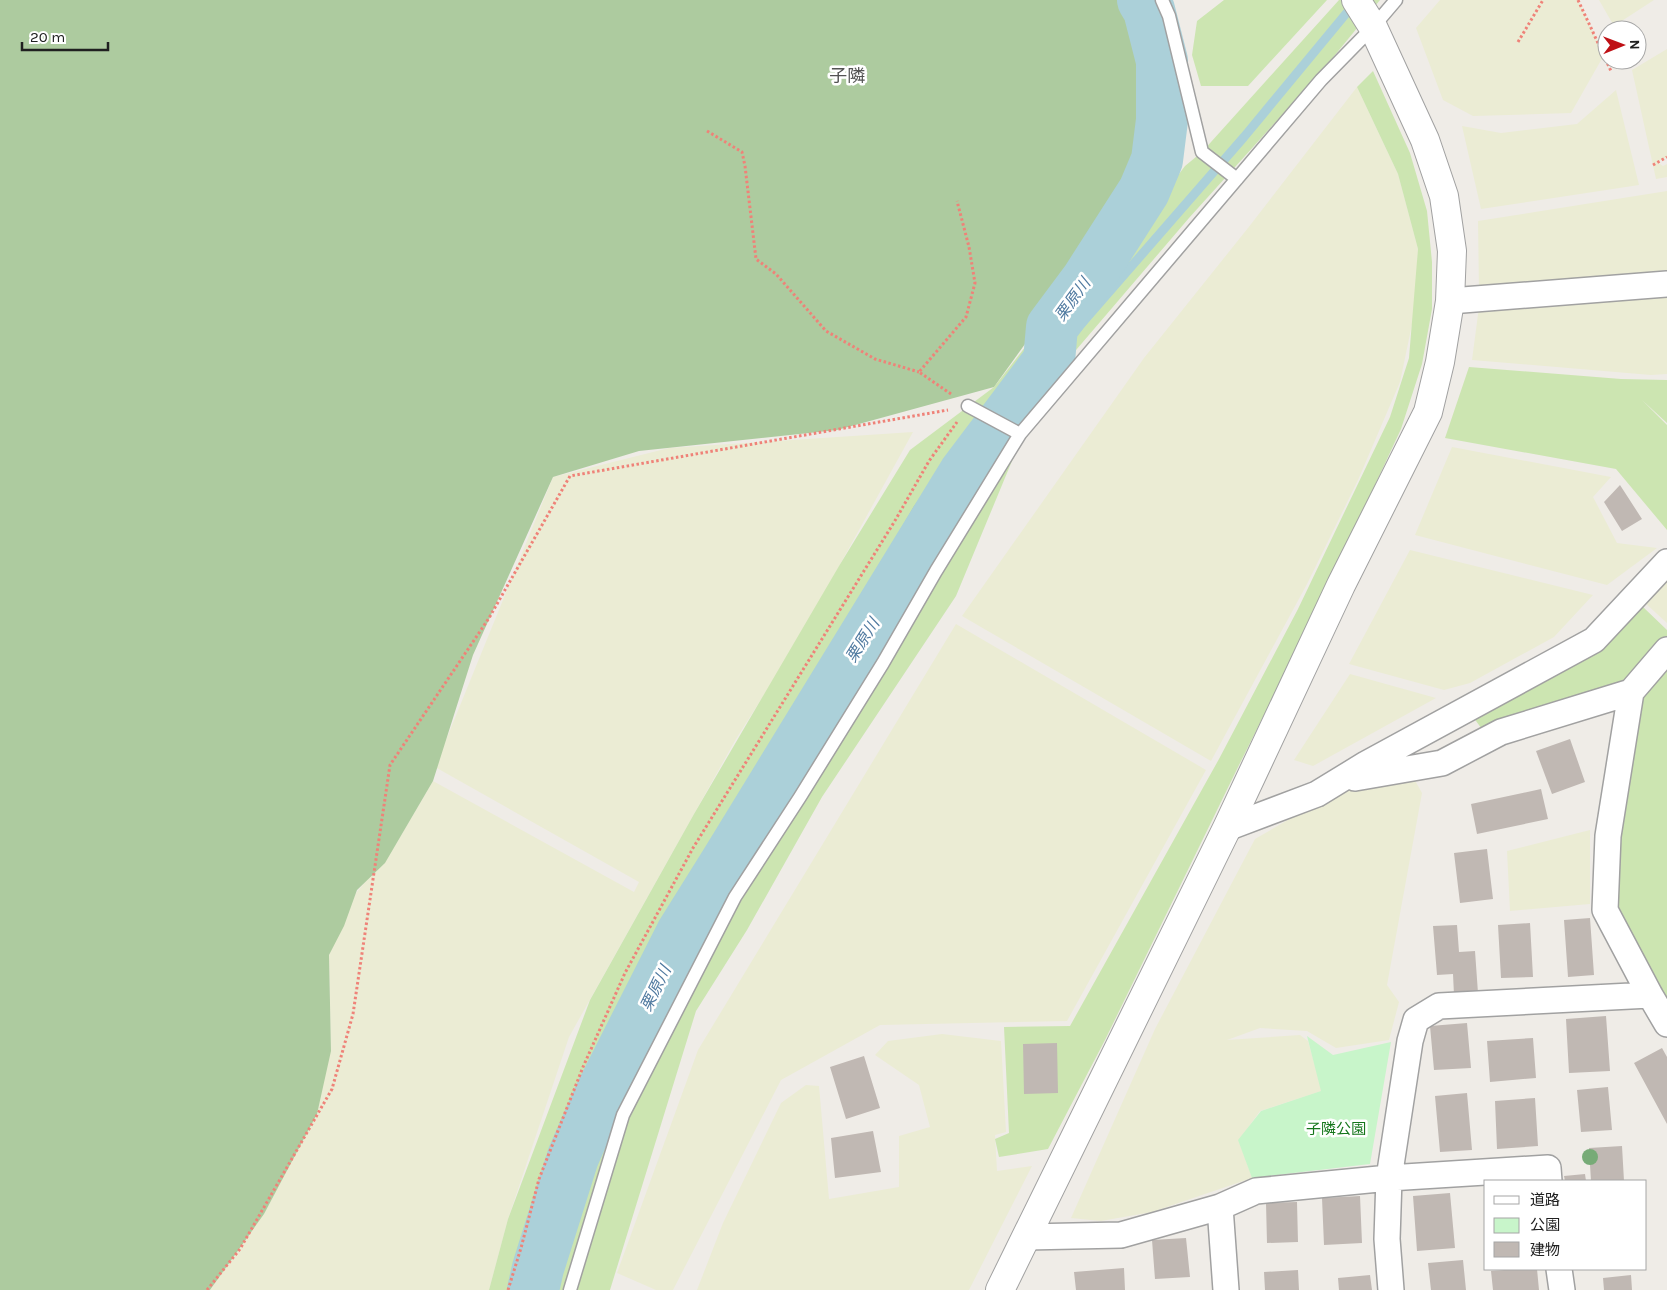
<svg xmlns="http://www.w3.org/2000/svg" width="1667" height="1290" viewBox="0 0 1667 1290" font-family="Karla,'Noto Sans JP',sans-serif">
<style>
.farmland{fill:#ebecd4}
.grass{fill:#cce5b1}
.forest{fill:#adcb9f}
.park{fill:#c8f5ca}
.lines{fill:none;stroke-linecap:round;stroke-linejoin:round}
.stream{stroke:#abd0d9;stroke-width:9}
.river{stroke:#abd0d9;stroke-width:52}
.building{fill:#c0b8b3}
.service-casing{stroke:#a1a1a1;stroke-width:15}
.minor-casing{stroke:#a1a1a1;stroke-width:28}
.tertiary-casing{stroke:#a1a1a1;stroke-width:30}
.path{stroke:#ef8278;stroke-width:3;stroke-dasharray:2.5 2.5;stroke-linecap:butt}
.service{stroke:#fff;stroke-width:12}
.minor{stroke:#fff;stroke-width:25}
.tertiary{stroke:#fff;stroke-width:28}
.tree{fill:#77ab77}
.labels{text-anchor:middle;stroke-width:5;stroke-linejoin:round;paint-order:stroke}
.park-label{font-size:15px;fill:#15761b;stroke:#fff}
.water-label{font-size:16px;font-style:italic;fill:#507aa0;stroke:#fff}
.quarter-label{font-size:18px;fill:#535353;stroke:#fff}
</style>
<rect width="100%" height="100%" fill="#efece7"/>
<path class="farmland" d="M1440,0H1578L1604,55L1571,113L1473,116L1443,100L1416,28Z
M1599,0H1654L1614,26Z
M1667,49V157L1657,162L1663,166L1667,164V177L1656,179L1632,70Z
M1357,87L1398,174L1418,249L1415,310L1400,382L1358,480L1307,584L1211,761L962,616L1144,358L1248,228Z
M1616,90L1639,185L1481,209L1462,126L1501,133L1577,124Z
M1667,191V270L1479,291L1478,221Z
M1667,288V374L1651,375L1472,360L1479,307Z
M913,432L795,646L736,739L569,1037L508,1219L489,1290H210L213,1286L331,1051L329,955L356,893L396,844L433,781L634,892L639,882L435,767L553,477L669,448Z
M1452,447L1611,477L1593,497L1617,543L1657,548L1607,585L1415,535Z
M1410,550L1593,595L1554,637L1470,683L1444,690L1349,664Z
M1667,576V623L1644,602Z
M956,624L1206,770L1067,1021L880,1025L781,1080L673,1290H656L617,1273L698,1050Z
M1350,674L1436,698L1313,766L1294,760Z
M1413,777L1422,793L1387,985L1399,1002L1389,1040L1336,1048L1307,1031L1260,1028L1227,1040L1300,1035L1308,1041L1322,1091L1260,1111L1239,1140L1252,1178L1152,1212L1101,1221L1071,1218L1155,1029L1255,839L1343,788Z
M1590,830V904L1510,911L1507,851Z
M942,1034L1001,1041L1006,1132L995,1135L997,1171L1032,1166L969,1290H697L723,1223L781,1103L806,1085L819,1086L829,1199L899,1187V1136L930,1127L919,1085L875,1055L888,1041Z"/>
<path class="grass" d="M1224,0H1327L1248,86H1201L1192,55L1197,21Z
M1339,0H1380L1326,66L1189,218L1041,391L956,596L822,797L747,930L696,1011L610,1290H489L508,1219L590,1000L694,814L839,566L910,450L994,387L1082,274L1142,223L1185,166L1202,152Z
M1373,71L1410,153L1427,211L1432,262V309L1422,364L1401,429L1322,599L1239,765L1105,1040L1048,1149L999,1157L995,1139L1009,1133L1004,1027L1070,1026L1219,759L1298,609L1390,417L1409,358L1418,249L1398,174L1357,87Z
M1469,367L1621,379L1667,380V423L1642,400L1667,425V530L1616,469L1445,438Z
M1643,607L1667,630V636L1630,684L1484,732L1471,714L1598,647Z
M1667,650V1024L1608,916L1631,692Z"/>
<path class="forest" d="M0,0H1123L1154,68L1153,120L1146,157L1103,222L1072,279L994,387L837,430L639,451L553,477L473,655L433,781L385,863L357,890L344,926L329,955L331,1051L317,1114L264,1214L210,1290H0Z
M1009,423L896,618L720,896L630,1058L600,1078L614,1022L914,506L967,432Z"/>
<path class="park" d="M1307,1036L1333,1055L1391,1042L1370,1164L1252,1178L1238,1140L1261,1111L1321,1091Z"/>
<g class="lines">
<path class="stream" d="M1049,361L1244,137L1354,4"/>
<path class="river" d="M533,1290L538,1268L573,1157L601,1093L682,933L727,861L964,474L1049,361L1052,327L1087,280L1144,191L1157,160L1162,120V61L1149,10L1143,0"/>
</g>
<path class="building" d="M1620,485L1642,519L1622,531L1604,502Z
M1570,739L1585,782L1552,794L1536,751Z
M1541,789L1548,819L1477,834L1471,804Z
M1487,849L1493,899L1460,903L1454,853Z
M1590,918L1594,975L1568,977L1564,920Z
M1530,923L1533,977L1501,978L1498,925Z
M1457,925L1459,952L1475,951L1478,993L1454,995L1453,974L1437,975L1433,926Z
M1606,1016L1610,1071L1569,1073L1566,1019Z
M1467,1023L1471,1068L1434,1070L1430,1026Z
M1533,1038L1536,1078L1490,1082L1487,1041Z
M1057,1043L1058,1093L1024,1094L1023,1044Z
M1662,1048L1667,1057V1124L1634,1063Z
M864,1056L880,1108L846,1119L830,1067Z
M1608,1087L1612,1130L1581,1132L1577,1090Z
M1467,1093L1472,1150L1440,1152L1435,1096Z
M1535,1098L1538,1146L1497,1149L1495,1101Z
M873,1131L881,1172L835,1178L831,1138Z
M1622,1146L1624,1181H1591L1589,1148Z
M1585,1174L1586,1181H1565L1564,1176Z
M1450,1193L1455,1248L1417,1251L1413,1196Z
M1360,1196L1362,1243L1324,1245L1322,1198Z
M1297,1202L1298,1242L1267,1243L1266,1203Z
M1186,1238L1190,1277L1155,1279L1152,1240Z
M1463,1260L1466,1290H1431L1428,1263Z
M1124,1268L1125,1290H1076L1074,1272Z
M1517,1269H1537L1539,1290H1493L1491,1271Z
M1298,1270L1299,1290H1265L1264,1272Z
M1370,1275L1372,1290H1339L1338,1278Z
M1631,1275L1632,1290H1604L1603,1278Z"/>
<g class="lines">
<g class="service-casing">
<path id="service" d="M1162,0L1169,16L1202,152L1237,179
M968,406L1020,434
M570,1290L623,1115L735,897L800,797L883,663L936,571L1020,434L1321,80L1373,27L1396,0"/>
</g>
<g class="minor-casing">
<path id="minor" d="M1450,301L1667,284
M1667,650L1631,692L1608,836L1605,910L1650,995L1667,1024
M1355,778L1442,763L1501,732L1631,692
M1227,828L1317,794L1366,764L1594,640L1667,562
M1220,1207L1226,1290
M1026,1237L1121,1235L1220,1207L1256,1191L1389,1178L1548,1168L1549,1181
M1559,1269L1562,1290
M1391,1290L1387,1239L1389,1178L1410,1041L1416,1020L1439,1006L1650,995"/>
</g>
<g class="tertiary-casing">
<path id="tertiary" d="M1000,1290L1227,828L1341,585L1428,412L1440,362L1450,301L1452,251L1444,196L1425,140L1373,27L1356,0"/>
</g>
<path class="path" d="M1578,0L1611,71
M1518,42L1543,0
M707,131L742,152L745,166L756,259L776,274L826,331L875,359L919,372
M1653,165L1667,157
M951,394L919,372L966,317L975,283L969,247L957,201
M207,1290L240,1249L332,1089L353,1014L390,765L489,618L570,476L948,410
M508,1290L521,1248L539,1179L583,1067L625,973L693,848L896,519L929,461L957,422"/>
<use href="#service" class="service"/>
<use href="#minor" class="minor"/>
<use href="#tertiary" class="tertiary"/>
</g>
<circle class="tree" cx="1590" cy="1157" r="8"/>
<g class="labels">
<g class="park-label">
<text x="1336" y="1134">子隣公園</text>
</g>
<g class="water-label">
<text transform="translate(1072 299) rotate(-54)" y="6">栗原川</text>
<text transform="translate(862 640) rotate(-58)" y="6">栗原川</text>
<text transform="translate(655 988) rotate(-64)" y="6">栗原川</text>
</g>
<g class="quarter-label">
<text x="847" y="82">子隣</text>
</g>
</g>
<rect x="1484" y="1180" width="162" height="90" fill="#ffffff" stroke="#a6a6a6"/>
<rect x="1494" y="1196" width="25" height="8" fill="#ffffff" stroke="#a6a6a6"/>
<text x="1530" y="1205" font-size="15" fill="#202020">道路</text>
<rect x="1494" y="1218" width="25" height="15" fill="#c8f5ca" stroke="#a6a6a6"/>
<text x="1530" y="1230" font-size="15" fill="#202020">公園</text>
<rect x="1494" y="1242" width="25" height="15" fill="#c0b8b3" stroke="#a6a6a6"/>
<text x="1530" y="1255" font-size="15" fill="#202020">建物</text>
<g transform="translate(1622 45) rotate(89)"><circle r="24" fill="#ffffff" stroke="#a6a6a6"/>
<path d="M0-4L9 19L0 12L-9 19Z" fill="#bf1015"/>
<text y="-8" font-size="14" font-weight="bold" text-anchor="middle" fill="#202020">N</text>
</g>
<path d="M22 42v8h86v-8" fill="none" stroke="#202020" stroke-width="2.5"/>
<text x="30" y="42" font-size="15" fill="#202020" stroke="#ffffff" stroke-width="4" paint-order="stroke">20 m</text>
</svg>
